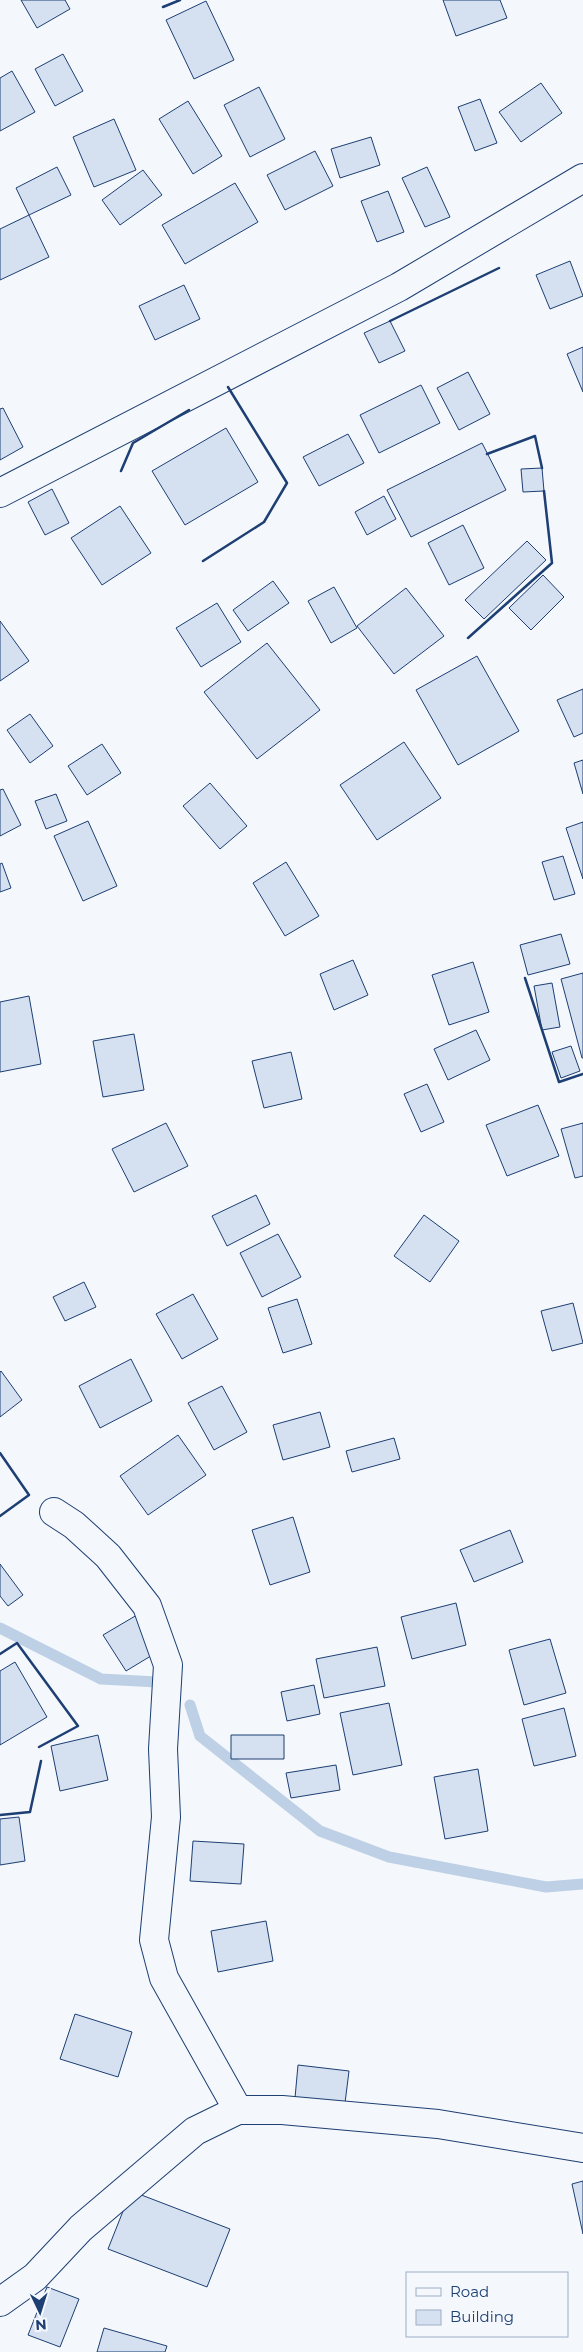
<svg xmlns="http://www.w3.org/2000/svg" width="583" height="2352" viewBox="0 0 583 2352" font-family="Montserrat,sans-serif">
<style>
.lines{fill:none;stroke-linecap:round;stroke-linejoin:round}
.stream{stroke:#bed0e5;stroke-width:11}
.building{fill:#d5e0f0;stroke:#1d3f73}
.minor-casing{stroke:#1d3f73;stroke-width:30}
.minor{stroke:#f4f7fb;stroke-width:28}
.wall{stroke:#1d3f73;stroke-width:2.5}
</style>
<rect width="100%" height="100%" fill="#f4f7fb"/>
<g class="lines">
<path class="stream" d="M0,1628L101,1679L157,1682
M190,1705L200,1736L320,1831L389,1857L546,1887L583,1884"/>
</g>
<path class="building" d="M21,0H65L70,9L37,28Z
M443,0H500L507,18L456,36Z
M206,1L234,60L194,79L166,20Z
M63,54L83,91L55,106L35,69Z
M12,71L35,112L0,131V78Z
M541,83L562,113L521,142L499,112Z
M259,87L285,139L250,157L224,105Z
M480,99L497,143L475,151L458,107Z
M188,101L222,156L193,174L159,119Z
M114,119L136,170L94,187L73,137Z
M371,137L380,165L340,178L331,149Z
M315,151L333,186L285,210L267,175Z
M57,167L71,195L29,215L16,188Z
M427,167L450,217L425,227L402,178Z
M143,170L162,195L120,225L102,200Z
M235,183L258,222L185,264L162,225Z
M388,191L404,232L377,242L361,201Z
M29,215L49,257L0,280V229Z
M570,261L583,296L550,309L536,275Z
M184,285L200,319L155,340L139,306Z
M390,321L405,351L379,363L364,333Z
M583,347V392L567,354Z
M468,372L490,414L459,430L437,388Z
M421,385L440,423L379,453L360,415Z
M3,408L23,447L0,460V409Z
M226,428L258,482L185,525L152,471Z
M348,434L364,463L319,486L303,457Z
M482,443L506,490L411,537L387,490Z
M542,468L544,491L523,492L521,469Z
M52,489L69,523L45,535L28,502Z
M384,496L396,519L367,535L355,512Z
M120,506L151,553L102,585L71,538Z
M463,525L484,568L449,585L428,543Z
M527,541L546,560L484,619L465,600Z
M543,575L564,597L531,630L509,608Z
M273,581L289,603L248,631L233,610Z
M334,587L357,628L331,643L308,601Z
M406,588L444,636L394,674L357,626Z
M217,603L241,642L201,667L176,628Z
M0,621L29,661L0,681Z
M267,643L320,710L257,759L204,692Z
M477,656L519,731L458,765L416,690Z
M583,689V733L574,737L557,700Z
M30,714L53,746L30,763L7,730Z
M404,742L441,798L377,840L340,785Z
M102,744L121,773L87,795L68,766Z
M583,760V794L574,763Z
M210,783L247,826L220,849L183,806Z
M3,789L21,825L0,836V790Z
M56,794L67,821L46,829L35,801Z
M88,821L117,886L83,901L54,836Z
M583,822V879L566,828Z
M563,856L575,894L554,900L542,862Z
M286,862L319,916L285,936L253,883Z
M2,863L11,888L0,892V864Z
M561,934L570,964L528,975L520,945Z
M353,960L368,995L334,1010L320,974Z
M473,962L489,1012L449,1025L432,975Z
M583,973V1058H582L561,979Z
M552,983L560,1027L542,1030L534,986Z
M29,996L41,1064L0,1072V1002Z
M476,1030L490,1060L448,1080L434,1049Z
M134,1034L144,1090L103,1097L93,1041Z
M571,1046L580,1071L561,1078L552,1052Z
M291,1052L302,1099L264,1108L252,1061Z
M427,1084L444,1122L421,1132L404,1094Z
M538,1105L559,1156L507,1176L486,1125Z
M166,1123L188,1166L134,1192L112,1149Z
M583,1123V1176L575,1178L561,1129Z
M256,1195L270,1224L227,1246L212,1216Z
M424,1215L459,1241L430,1282L394,1256Z
M278,1234L301,1277L262,1297L240,1253Z
M84,1282L96,1307L65,1321L53,1297Z
M193,1294L218,1339L182,1359L156,1314Z
M297,1299L312,1344L283,1353L268,1308Z
M573,1303L583,1343L552,1351L541,1311Z
M131,1359L152,1401L100,1428L79,1386Z
M1,1371L22,1400L0,1417V1372Z
M222,1386L247,1432L214,1450L188,1403Z
M320,1412L330,1447L283,1460L273,1425Z
M178,1435L206,1475L148,1515L120,1476Z
M394,1438L400,1459L352,1472L346,1451Z
M293,1517L310,1572L270,1585L252,1530Z
M510,1530L523,1562L474,1582L460,1550Z
M0,1564L23,1595L8,1606L0,1596Z
M456,1603L466,1645L412,1659L401,1617Z
M142,1612L164,1648L126,1671L103,1635Z
M550,1639L566,1693L524,1705L509,1650Z
M377,1647L385,1686L324,1698L316,1659Z
M15,1662L47,1717L0,1745V1671Z
M314,1685L320,1714L287,1721L281,1692Z
M389,1703L402,1765L353,1775L340,1713Z
M564,1708L576,1756L534,1766L522,1719Z
M98,1735L108,1780L60,1791L51,1746Z
M231,1735H284V1759H231Z
M336,1765L340,1790L291,1798L286,1773Z
M478,1769L488,1831L445,1839L434,1777Z
M19,1817L25,1861L0,1865V1819Z
M193,1841L244,1844L241,1884L190,1881Z
M266,1921L273,1961L218,1972L211,1931Z
M75,2014L132,2032L118,2077L60,2059Z
M298,2065L349,2071L345,2103L295,2098Z
M583,2181V2234L572,2184Z
M131,2191L230,2229L207,2287L108,2249Z
M47,2287L79,2299L60,2347L28,2335Z
M104,2328L167,2346L165,2352H97Z"/>
<g class="lines">
<g class="minor-casing">
<path id="minor" d="M0,493L399,287L583,178
M54,1512L74,1525L108,1556L147,1606L168,1665L163,1749L166,1817L154,1940L164,1978L238,2110
M0,2302L35,2277L81,2228L195,2131L238,2110H282L438,2124L583,2148"/>
</g>
<use href="#minor" class="minor"/>
<path class="wall" d="M163,7L180,0
M390,321L499,268
M487,454L535,436L542,468
M121,471L133,443L189,410
M203,561L264,522L287,483L228,387
M468,638L552,563L544,491
M525,978L559,1082L583,1074
M0,1453L29,1495L0,1516
M0,1654L17,1643L78,1726L39,1747
M0,1815L30,1812L41,1761"/>
</g>
<rect x="406" y="2272" width="162" height="65" fill="#f4f7fb" stroke="#9eadc5"/>
<rect x="416" y="2288" width="25" height="8" fill="#f4f7fb" stroke="#9eadc5"/>
<text x="450" y="2297" font-size="15" fill="#1d3f73">Road</text>
<rect x="416" y="2310" width="25" height="15" fill="#d5e0f0" stroke="#9eadc5"/>
<text x="450" y="2322" font-size="15" fill="#1d3f73">Building</text>
<g transform="translate(40 2312) rotate(176)" stroke="#f4f7fb" stroke-width="4" paint-order="stroke">
<path d="M0-4L9 19L0 12L-9 19Z" fill="#1d3f73"/>
<text y="-8" font-size="14" font-weight="bold" text-anchor="middle" fill="#1d3f73">N</text>
</g>
</svg>
